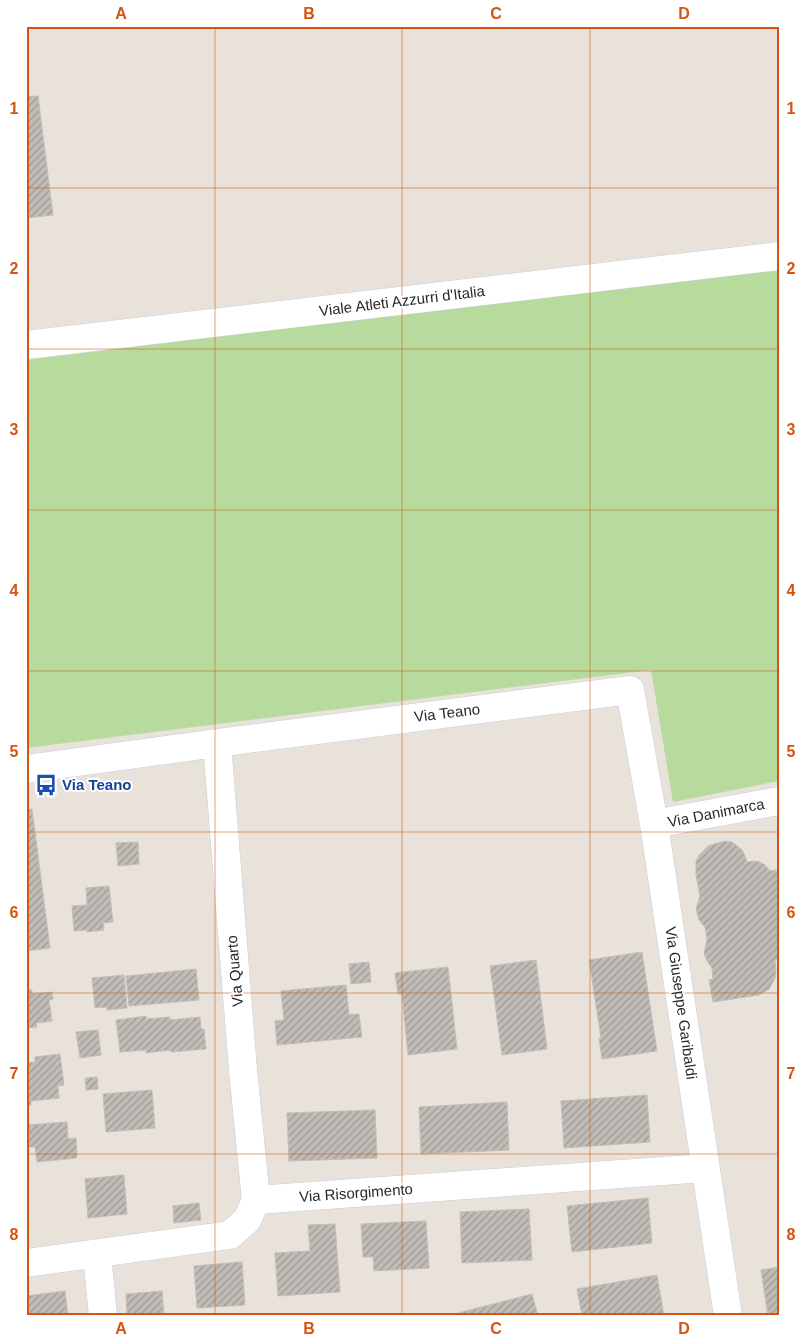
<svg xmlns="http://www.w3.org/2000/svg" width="805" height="1342" viewBox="0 0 805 1342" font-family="Helvetica,sans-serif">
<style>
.grass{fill:#b6db9c}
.building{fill:url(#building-hatch);stroke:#c4beb5}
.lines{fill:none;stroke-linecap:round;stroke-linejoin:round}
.minor-casing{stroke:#c9cdd8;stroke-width:29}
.tertiary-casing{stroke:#c9cdd8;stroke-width:29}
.minor{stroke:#fff;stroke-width:28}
.tertiary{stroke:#fff;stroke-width:28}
.grid{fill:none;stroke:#d5540f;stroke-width:1;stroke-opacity:0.55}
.labels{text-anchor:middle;stroke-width:4;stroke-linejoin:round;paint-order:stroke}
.street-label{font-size:15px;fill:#282828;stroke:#fff}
.transit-label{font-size:15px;font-weight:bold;fill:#164399;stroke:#fff;text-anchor:start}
.neatline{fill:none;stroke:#d5540f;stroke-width:2}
.grid-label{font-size:16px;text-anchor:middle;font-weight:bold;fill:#d5540f}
</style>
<defs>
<pattern id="building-hatch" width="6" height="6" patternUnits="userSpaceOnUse" patternTransform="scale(1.25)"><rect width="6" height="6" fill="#c1bcb7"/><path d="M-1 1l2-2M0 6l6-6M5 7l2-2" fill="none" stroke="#9d9995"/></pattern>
</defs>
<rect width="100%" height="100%" fill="#e9e2db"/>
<path class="grass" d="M779,268V781L673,802L651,670L26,748V360Z"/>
<path class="building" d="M38,96L53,215L26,218V97Z
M32,809L50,948L26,951V810Z
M725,841L732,842L742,850L745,856L747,862L754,861L760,862L765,865L770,871L775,870L779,873V957L775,960L776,971L775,978L769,989L759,995L713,1002L709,980L713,979L712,968L707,961L704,953L707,940L705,927L699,920L696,909L700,896L696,875V861L699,855L708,846Z
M138,842L139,864L118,866L116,843Z
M109,886L113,922L103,923L104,930L87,932V930L74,931L72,906L87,905L86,888Z
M642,952L657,1051L602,1059L599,1038H601L589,960Z
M536,960L547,1049L502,1055L490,966Z
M369,962L371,982L351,984L349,964Z
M448,967L457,1049L408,1055L402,994H398L395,973Z
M196,969L199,1000L129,1006L126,976Z
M124,975L127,1008L107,1010V1007L95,1008L92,978Z
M346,985L349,1015L359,1014L362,1037L277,1045L275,1021L284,1020L281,991Z
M26,990H32V994L52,992L53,999L49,1000L52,1021L36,1023L37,1027L26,1028Z
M146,1016V1019L170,1017V1020L200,1017L201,1029H204L206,1049L171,1052V1050L146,1053V1050L120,1052L116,1020Z
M98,1030L101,1055L80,1058L76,1032Z
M60,1054L64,1085L58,1086L59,1098L31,1101V1105H26V1063L35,1062V1057Z
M97,1077L98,1089L86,1090L85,1078Z
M152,1090L155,1128L106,1132L103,1094Z
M647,1095L650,1142L564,1148L561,1101Z
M507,1102L509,1150L421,1154L419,1107Z
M375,1110L377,1158L289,1161L287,1113Z
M67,1122L68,1139L76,1138L77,1158L37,1162L35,1147H28L27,1125Z
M124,1175L127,1214L88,1218L85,1179Z
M648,1198L652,1243L572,1252L567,1206Z
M199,1203L201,1220L174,1223L173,1206Z
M529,1209L532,1260L462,1263L460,1212Z
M426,1221L429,1268L374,1271L373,1257H363L361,1224Z
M335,1224L340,1292L278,1296L275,1253L310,1251L308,1225Z
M242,1262L245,1305L197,1308L194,1266Z
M779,1267V1316H768L761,1270Z
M657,1275L664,1316H582L577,1289Z
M65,1291L68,1316H26V1296Z
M162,1291L164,1316H127L126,1294Z
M532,1294L538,1316H458V1313Z"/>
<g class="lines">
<g class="minor-casing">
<path id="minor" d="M217,743L243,1070L256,1200
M26,769L217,743L630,690L654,824L728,1316
M654,824L779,801
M97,1254L103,1316
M26,1263L230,1235L247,1220L256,1200L705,1168"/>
</g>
<g class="tertiary-casing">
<path id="tertiary" d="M26,345L779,256"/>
</g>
<use href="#minor" class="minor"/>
<use href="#tertiary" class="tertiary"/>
</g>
<path class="grid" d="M215,26V1316M402,26V1316M590,26V1316M26,188H779M26,349H779M26,510H779M26,671H779M26,832H779M26,993H779M26,1154H779"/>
<defs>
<g id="bus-bare" transform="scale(1.725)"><path d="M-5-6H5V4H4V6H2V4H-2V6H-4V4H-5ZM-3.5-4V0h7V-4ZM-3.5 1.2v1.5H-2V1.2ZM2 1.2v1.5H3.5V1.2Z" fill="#1a4fb4" stroke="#fff" stroke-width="2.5" paint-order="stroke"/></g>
</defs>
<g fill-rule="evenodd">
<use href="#bus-bare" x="46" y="785"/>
</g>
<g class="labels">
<g class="street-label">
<text transform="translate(402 301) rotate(-7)" y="5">Viale Atleti Azzurri d'Italia</text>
<text transform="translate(447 713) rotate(-7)" y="5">Via Teano</text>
<text transform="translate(716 813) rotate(-11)" y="5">Via Danimarca</text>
<text transform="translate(235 971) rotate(-95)" y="5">Via Quarto</text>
<text transform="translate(681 1003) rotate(82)" y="5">Via Giuseppe Garibaldi</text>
<text transform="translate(356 1193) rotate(-4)" y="5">Via Risorgimento</text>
</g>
<g class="transit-label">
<text x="62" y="790">Via Teano</text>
</g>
</g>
<rect width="805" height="1342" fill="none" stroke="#ffffff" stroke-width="55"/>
<rect x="28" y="28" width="750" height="1286" class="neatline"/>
<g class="grid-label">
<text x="121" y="19">A</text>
<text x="309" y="19">B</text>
<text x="496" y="19">C</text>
<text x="684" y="19">D</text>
<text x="14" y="114">1</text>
<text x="791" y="114">1</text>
<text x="14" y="274">2</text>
<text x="791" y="274">2</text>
<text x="14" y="435">3</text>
<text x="791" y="435">3</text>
<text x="14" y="596">4</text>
<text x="791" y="596">4</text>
<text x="14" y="757">5</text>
<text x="791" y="757">5</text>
<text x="14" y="918">6</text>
<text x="791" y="918">6</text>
<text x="14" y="1079">7</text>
<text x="791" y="1079">7</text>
<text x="14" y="1240">8</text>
<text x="791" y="1240">8</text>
<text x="121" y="1334">A</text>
<text x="309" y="1334">B</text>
<text x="496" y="1334">C</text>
<text x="684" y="1334">D</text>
</g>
</svg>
